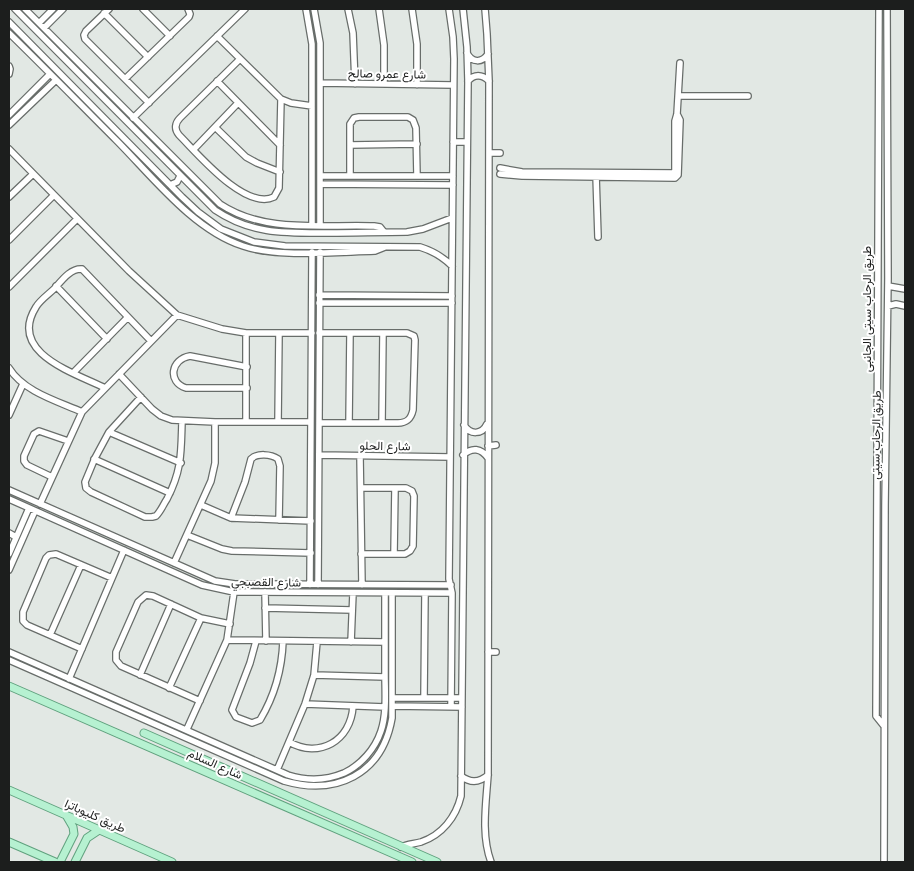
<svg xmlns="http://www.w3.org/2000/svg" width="914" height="871" viewBox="0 0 914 871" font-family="'Noto Serif',Vazirmatn,serif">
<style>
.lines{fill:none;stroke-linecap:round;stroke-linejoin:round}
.minor-casing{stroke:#686d6a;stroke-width:8}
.major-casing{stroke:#60a17e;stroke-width:9}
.minor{stroke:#fff;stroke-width:5.5}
.major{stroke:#b6f1d1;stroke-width:7}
.labels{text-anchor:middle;stroke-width:4;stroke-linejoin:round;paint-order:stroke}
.street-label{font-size:12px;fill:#1c1e1d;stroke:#fff}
</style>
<rect width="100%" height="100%" fill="#e2e8e4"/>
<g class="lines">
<g class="minor-casing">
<path id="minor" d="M15,9L215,210C252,235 287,233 330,233C355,233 381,232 407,232L423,229L452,218
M25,9L220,204C265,234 323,224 374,226L380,227L384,232
M109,9L86,31L84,35L85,39L149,103
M143,9L170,36
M306,9L312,44V225
M314,9L320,43V225
M348,9L353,33L355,84
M379,9L384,45V84
M412,9L417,44V85
M449,9L453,37L454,59L449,579L452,593L451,707
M485,9L487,34L489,81L488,775C486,804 481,835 491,862
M879,9L876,713V716L884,726
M104,13L148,57
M9,22L182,197L198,212L221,229L254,242L285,246L420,247C433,251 442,256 452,266
M39,23L53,9
M44,28L63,9
M9,33C45,68 80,104 116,140C152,176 193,230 243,246C278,258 337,252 375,251L385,247
M217,36L281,99L291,103L312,106
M467,53C472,63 482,63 488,54
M240,59L180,118C175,123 174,129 179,135C197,153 245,211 274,197L279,188L281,99
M9,66L10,69L9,74
M125,79L189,17L190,14L188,9
M217,81L280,145
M468,81C474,74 482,74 489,81
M320,83L453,85
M679,96H748
M9,115L50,74
M133,118L245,9
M9,125L56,80
M215,127L246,157L257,163L280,172
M453,142H467
M350,145L417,144
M9,149L129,271L177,315L222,329L246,333H312
M194,149L238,103
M489,153H500
M500,168L522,172L674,173L675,170V121L677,114L680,63
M500,174L522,176L675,178L678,175L680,120L677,114
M596,175L598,237
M320,176H453
M350,176V124L354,118L359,117H408L413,120L416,128L417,176
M320,184L453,185
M170,185L177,182L180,176
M9,197L33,174
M9,240L54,195
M56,286L107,339
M888,286L905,289
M9,287L77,219
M319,295L452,296
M319,303H452
M888,306L896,304L905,306
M9,368C24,392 57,401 82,412
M74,372L128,317
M119,374L152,409L161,416L172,420L215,422H311
M105,388C75,373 7,353 36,307C40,300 49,294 55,288C62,280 71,268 82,269L151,341
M247,388H186C167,382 171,359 190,356L247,367
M141,397L109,432L95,458L85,482L86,488L91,492L145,517H152L156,516C161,511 163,505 167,499C182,470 181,453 182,421
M9,415L23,384
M246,422V333
M278,422L279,333
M319,423H398C407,423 411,419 413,410L415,340L414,336L407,333H319
M349,423L350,333
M382,423L383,333
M464,425C470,435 482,435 487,424
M109,432L181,463
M488,446L496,445
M319,455L450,457
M463,455C472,447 481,448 488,458
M360,456L362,585
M94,459L170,493
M52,477L27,465L24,461V456L34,434L39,431L68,441
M361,488H406L412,491L414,496L413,546L410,551L405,554H361
M9,490L215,581L235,584L451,585
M9,499L202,585L234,592L452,593
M40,504L82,412L177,315
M201,505L231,518L311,521
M231,518L245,482L251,459C257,453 271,454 278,459L280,466L279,520
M9,533L16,537
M187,535L222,549L232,551L311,553
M9,554L29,508
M394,554L395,488
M174,563L211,481L215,463V422
M9,570L35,511
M310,585L312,252
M318,585L320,252
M265,592L266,641
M265,608L352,610
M50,635L81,565
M227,640L385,642
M256,641L250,663L232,710L236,717L252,723L260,720C275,695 282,670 283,641
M351,642L353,593
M82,649L27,625L23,621V612L46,558L49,555L56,554L112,578
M9,652L288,775C307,781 325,781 344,773C361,765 375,749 381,731C387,713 385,692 385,674C385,647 385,620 385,593
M488,652H496
M9,660L284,781C336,796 382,775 392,718V593
M140,675L171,604
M314,675L385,677
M69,679L124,550
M169,688L201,618
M392,698H462
M424,698L425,593
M200,701L121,666L116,660V652L138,602L146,595L153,596L201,618L230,624
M305,704L385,707
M392,706L462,707
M187,729L227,640L234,592
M289,742C319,759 351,741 353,706
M277,770L305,704L314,675L317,642
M461,776C470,783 479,783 488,775
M401,847C407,844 414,844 421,842C442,835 456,817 461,796L468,81L467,47L463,9
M884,862L885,505L888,278L887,9"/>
</g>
<g class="major-casing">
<path id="major" d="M9,686L412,862
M144,733L437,862
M9,790L172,862
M9,842L55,862
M60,862L74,834L73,827L66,815
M75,862L87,838L99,830"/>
</g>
<use href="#minor" class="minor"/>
<use href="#major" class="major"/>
</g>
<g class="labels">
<g class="street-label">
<text transform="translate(387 74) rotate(1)" y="4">شارع عمرو صالح</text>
<text transform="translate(867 309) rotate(-90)" y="4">طريق الرحاب سيتى الجانبى</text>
<text transform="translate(876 435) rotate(-89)" y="4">طريق الرحاب سيتى</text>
<text transform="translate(385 446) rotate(1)" y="4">شارع الحلو</text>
<text transform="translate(266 582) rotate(1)" y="4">شارع القصبجي</text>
<text transform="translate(215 764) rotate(24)" y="4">شارع السلام</text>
<text transform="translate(95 816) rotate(24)" y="4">طريق كليوباترا</text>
</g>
</g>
<rect width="914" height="871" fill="none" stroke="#1c1e1d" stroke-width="20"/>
</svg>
